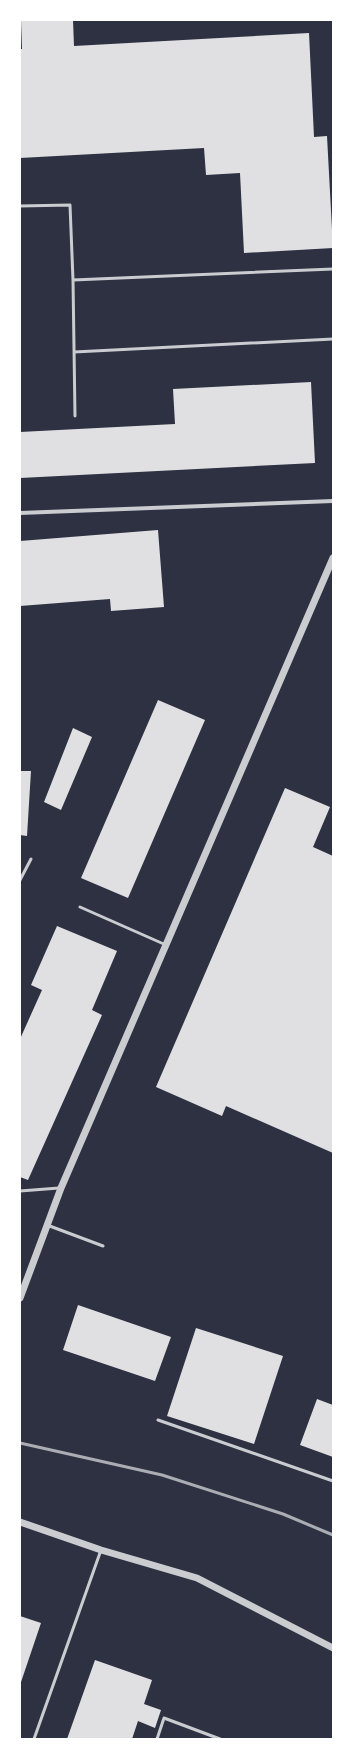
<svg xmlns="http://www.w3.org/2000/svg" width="353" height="1759" viewBox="0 0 353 1759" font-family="Lato,sans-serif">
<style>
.building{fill:#e0e0e3}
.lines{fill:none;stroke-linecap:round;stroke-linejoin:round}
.service{stroke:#caccd0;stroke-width:3}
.minor{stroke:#caccd0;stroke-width:4}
.tertiary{stroke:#caccd0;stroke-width:7}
.rail{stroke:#abadb3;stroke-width:3}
</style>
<rect width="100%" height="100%" fill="#2d3142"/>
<path class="building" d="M21,20H73L74,46L309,33L314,137L327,136L333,248L244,253L240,173L206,175L204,148L20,158V49H22Z
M311,382L315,463L20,478V432L175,424L173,389Z
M158,530L164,607L111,611L110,599L20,606V541Z
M158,700L205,720L128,898L81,878Z
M73,728L92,737L61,810L44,802Z
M20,771H31L27,836L20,835Z
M285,788L330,807L313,847L333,856V1153L226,1106L222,1116L156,1087Z
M57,926L117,951L92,1010L102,1015L28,1180L20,1177V1039L42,990L31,985Z
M78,1305L171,1337L155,1381L63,1350Z
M196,1328L283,1356L254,1444L167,1416Z
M317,1399L333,1405V1457L300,1445Z
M20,1616L41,1623L20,1685Z
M95,1660L152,1680L144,1704L161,1710L155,1728L138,1721L132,1739H67Z"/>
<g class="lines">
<path class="service" d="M20,206L70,205L73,280L333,269
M73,280L75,416
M74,352L333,339
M20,880L31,859
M80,907L166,945
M20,1191L59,1188
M47,1225L103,1246
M158,1420L333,1481
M34,1739L101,1550
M157,1739L164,1718L220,1739"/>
<path class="minor" d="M20,513L333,501"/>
<path class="tertiary" d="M20,1298L61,1188L333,558
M20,1522L101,1550L197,1578L333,1648"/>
<path class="rail" d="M20,1443L162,1475L283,1514L333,1535"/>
</g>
<rect width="353" height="1759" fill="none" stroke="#ffffff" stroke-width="42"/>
</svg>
